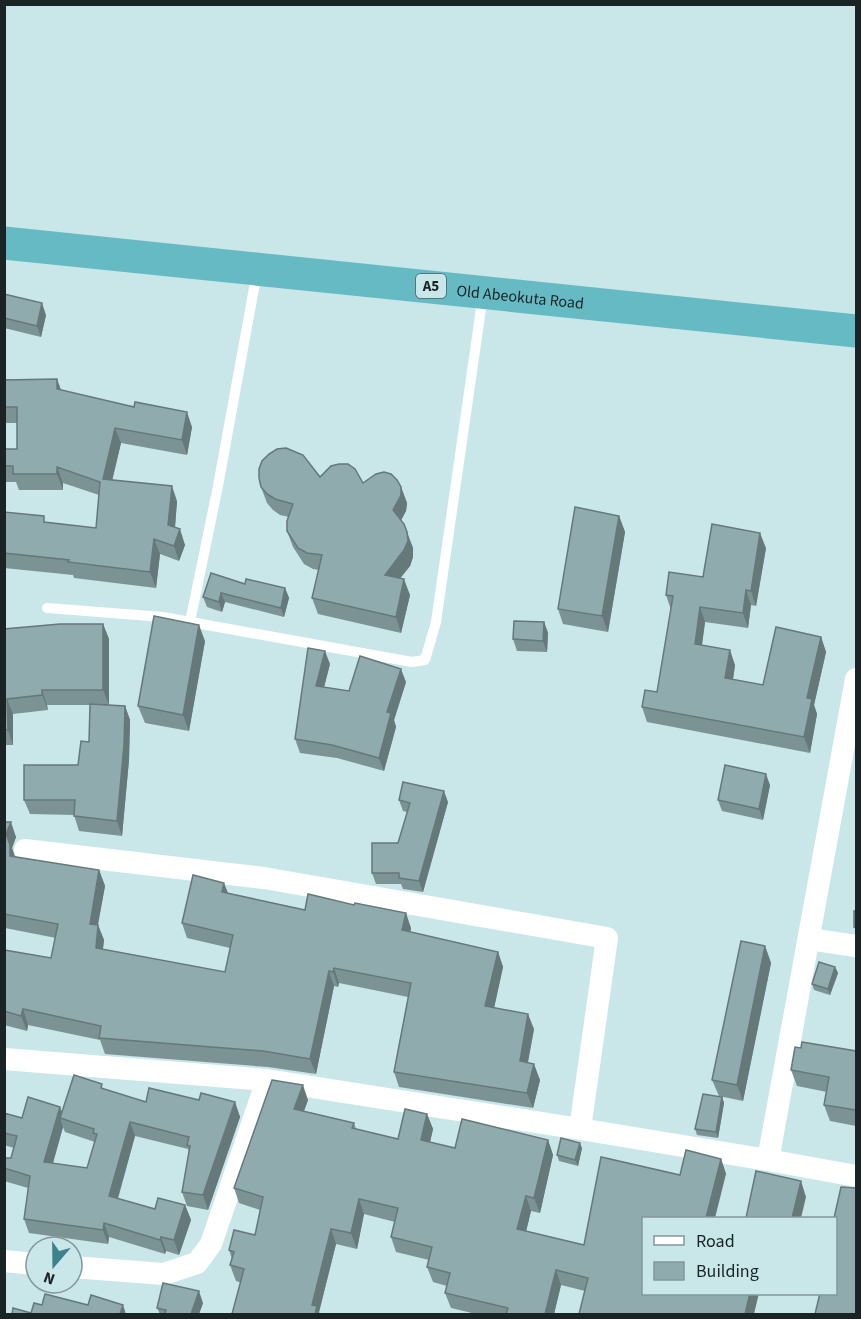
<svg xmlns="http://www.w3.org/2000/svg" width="861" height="1319" viewBox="0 0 861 1319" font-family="'Source Sans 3',sans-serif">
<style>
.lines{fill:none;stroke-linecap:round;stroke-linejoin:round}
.service{stroke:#fff;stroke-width:10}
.minor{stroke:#fff;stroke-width:22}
.trunk{stroke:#66bac4;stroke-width:33}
.wall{fill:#7c9396;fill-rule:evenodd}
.shaded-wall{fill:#65787a}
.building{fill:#90abae;stroke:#65787a;stroke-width:1.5}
.labels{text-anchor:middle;stroke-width:5;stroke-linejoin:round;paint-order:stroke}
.shield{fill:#c9e6e9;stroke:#4e5e60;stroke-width:1.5}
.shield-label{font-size:15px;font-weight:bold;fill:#1a2426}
.street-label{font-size:16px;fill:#1a2426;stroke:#c9e6e9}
</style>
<rect width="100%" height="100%" fill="#c9e6e9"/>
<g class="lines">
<path class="service" d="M47,608L163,617L412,662L425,660L436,622L483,295
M190,622L218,486L257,272"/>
<path class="minor" d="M25,850L264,878L607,938L580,1129
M809,939L856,946
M4,1059L267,1080L580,1129L768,1160L856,1176
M768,1160L856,679
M4,1261L36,1264
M72,1267L164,1274L197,1263L211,1244L267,1080"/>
<path class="trunk" id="s1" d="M4,243L856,331"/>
</g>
<path class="wall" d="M4,294L46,315L41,337L4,328Z
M4,375L6,379L61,390L192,427L187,455L121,443L112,480L177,501L175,527L185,545L179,561L160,554L156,588L74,578L73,575L4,568V512L46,522L96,528L99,495L63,483V490H19L16,482H4V449H17V423H4Z
M320,477L401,487L407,503L406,511L401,520L413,548V557L410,566L400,578L410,595L401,633L318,614L312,598L319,570L313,569L304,564L293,547L287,531L289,517L280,515L273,510L267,503L261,487Z
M619,516L625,532L608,632L563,624L558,609Z
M766,548L756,606L751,605L748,628L705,622L702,645L735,665L733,679L763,685L821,637L826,652L814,705L817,714L810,753L647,722L642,707L657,692L671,610L666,595Z
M245,584L285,588L289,598L284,617L225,602L222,612L207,607L203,597Z
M544,622L548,633L547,652L517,651L513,639Z
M103,624L109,639V705L125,706L130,720L129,760L122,836L79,831L74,815L30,814L24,800L78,765L89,742L90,705H47L48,710L13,714V745H4V629Z
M205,641L189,731L145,723L138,706Z
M330,664L324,687L349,691L406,682L394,720L396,727L384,771L337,758L300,753L295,739Z
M770,785L763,820L722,811L718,800Z
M399,800L448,802L423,892L403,889L401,884H376L372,873L398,843L407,812L403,811Z
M4,822L16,837L12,848L15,857L99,870L105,886L98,925L104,940L103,949L225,972L230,948L187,938L182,923L228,893L305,910L411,928L410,932L498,952L503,967L494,1008L534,1029L528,1063L540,1080L533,1108L399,1087L394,1072L408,997L339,983L338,987L334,986L316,1074L268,1067L105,1054L100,1040L28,1025L27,1031L4,1025V950L51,958L56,938L5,928L4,930Z
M765,946L771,963L743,1101L719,1096L712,1080Z
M835,967L838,973L830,995L814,990L812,984Z
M801,1048L856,1051V1126L830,1121L824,1105L827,1092L797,1086L791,1070Z
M104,1089L146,1102L199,1100L235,1102L240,1117L208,1210L187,1206L182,1192L189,1151L188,1149L135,1136L118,1199L155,1209L185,1205L191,1220L179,1255L166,1251L165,1254L109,1237L108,1244L29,1233L24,1219L28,1188L4,1181V1158H11L14,1148L4,1145V1113L22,1118L60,1107L62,1112ZM63,1127L65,1132L95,1142L87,1168L53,1163Z
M722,1097L724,1103L718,1138L697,1135L695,1129Z
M308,1100L304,1111L354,1123L356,1129L398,1139L427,1114L433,1129L430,1142L455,1148L548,1140L553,1155L540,1213L531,1211L526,1231L584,1245L680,1175L721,1159L726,1174L585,1291L561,1285L554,1314H476L451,1308L445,1293L447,1286L433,1282L427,1267L429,1260L396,1252L391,1237L395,1222L364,1214L357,1249L336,1244L319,1312L236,1281L230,1265L232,1259L229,1250L255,1235L260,1210L239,1203L234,1188Z
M582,1148L578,1166L559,1161L557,1155Z
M203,1303L199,1314H160L157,1308Z"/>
<path class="shaded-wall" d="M42,303L46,315L41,337L37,326Z
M57,379L63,395L57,389Z
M187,412L192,427L187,455L182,440Z
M115,428L121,443L109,494L103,479Z
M57,467L63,483V490L57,474Z
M172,486L177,501L174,540L168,525Z
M401,487L407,503L406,511L398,526L393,510Z
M619,516L625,532L608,632L602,616Z
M180,529L185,545L179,561L174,546Z
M407,532L413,548V557L410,566L391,590L385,575Z
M760,533L766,548L756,606L751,591Z
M154,539L160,554L156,588L150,572Z
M404,579L410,595L401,633L396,617Z
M285,588L289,598L284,617L281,608Z
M746,590L751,605L748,628L743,613Z
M221,593L225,602L222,612L219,602Z
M700,607L705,622L700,659L695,644Z
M544,622L548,633L547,652L543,641Z
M103,624L109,639V705L103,690Z
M199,625L205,641L189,731L183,715Z
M821,637L826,652L814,705L817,714L810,753L804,737L807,698Z
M730,650L735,665L731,693L725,678Z
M325,651L330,664L321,699L316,686Z
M401,669L406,682L394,720L396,727L384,771L379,758L387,712Z
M42,690L47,705L48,710L42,695Z
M7,699L13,714V745L8,730Z
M125,706L130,720L129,760L122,836L117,821Z
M766,774L770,785L763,820L759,809Z
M444,791L448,802L423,892L419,881Z
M11,822L16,837L12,848L16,860L10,856L6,834Z
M99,870L105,886L95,939L90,924Z
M224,883L230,898L222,892Z
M406,913L411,928L408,945L402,930Z
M98,925L104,940L101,963L96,948Z
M765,946L771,963L743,1101L737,1085Z
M498,952L503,967L491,1022L485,1006Z
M835,967L838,973L830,995L828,989Z
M334,968L339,983L338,987L333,972Z
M329,971L334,986L316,1074L310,1059Z
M23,1009L28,1025L27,1031L21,1016Z
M528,1014L534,1029L525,1076L520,1061Z
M534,1064L540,1080L533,1108L527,1093Z
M303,1085L308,1100L299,1124L294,1109Z
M722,1097L724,1103L718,1138L716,1132Z
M235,1102L240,1117L208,1210L203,1195Z
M60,1107L64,1119L60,1118L63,1127L49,1177L44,1162Z
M427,1114L433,1129L427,1155L421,1140Z
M130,1122L135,1136L114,1211L109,1196Z
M548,1140L553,1155L540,1213L534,1198Z
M580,1143L582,1148L578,1166L575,1160Z
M721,1159L726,1174L715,1218H706Z
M801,1181L806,1197L801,1218H792Z
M526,1196L531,1211L523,1244L517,1229Z
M359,1199L364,1214L357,1249L351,1233Z
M185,1205L191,1220L179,1255L174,1240Z
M104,1223L109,1237L108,1244L103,1230Z
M331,1229L336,1244L319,1312L320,1314H315L312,1305Z
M161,1237L166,1251L165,1254L160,1240Z
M556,1270L561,1285L554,1314H545Z
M199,1291L203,1303L199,1314H191Z
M750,1293H759L754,1314H745Z
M123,1305L126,1314H120Z"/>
<path class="building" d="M4,294L42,303L37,326L4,318Z
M57,379V389L134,407L135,402L187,412L182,440L115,428L103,479L172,486L168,525L180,529L174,546L154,539L150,572L68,562L69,560L4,553V512L44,516V522L96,528L100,482L57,467V474H13V466H4V449H17V407H4V380Z
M286,448L303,455L320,477L331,466L339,464H348L355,469L363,483L376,474L384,472L391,474L397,480L401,487V495L393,510L404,524L407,532L408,541L404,550L385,575L404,579L396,617L312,598L322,555L307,553L298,548L287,531V521L293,504L275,499L267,494L261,487L259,478V469L262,461L269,454L277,449Z
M575,507L619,516L602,616L558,609Z
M712,524L760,533L751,591L746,590L743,613L700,607L695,644L730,650L725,678L763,685L776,627L821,637L807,698L812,699L804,737L642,707L645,690L657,692L673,596L666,595L669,572L703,577Z
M211,573L245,584L246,579L285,588L281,608L221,593L219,602L203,597Z
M154,616L199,625L183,715L138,706Z
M514,621L544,622L543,641L513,639Z
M60,624H103V690H42V695L7,699L8,730H4V629Z
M308,648L325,651L316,686L349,691L360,656L401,669L387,712L391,713L379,758L332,745L295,739Z
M90,704L125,706L124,745L117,821L74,816L75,800H24V765H78L81,741L89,742Z
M725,765L766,774L759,809L718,800Z
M403,782L444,791L419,881L399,878V873H372V843H398L410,803L399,800Z
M4,822H11L6,834L10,845V856L99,870L90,924L98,925L96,948L225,972L233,935L182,923L193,875L224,883L222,892L305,910L308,894L354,905L355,903L406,913L402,930L498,952L485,1006L528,1014L520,1061L534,1064L527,1093L394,1072L411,983L334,968L333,972L329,971L310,1059L263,1051L99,1038L101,1026L23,1009L21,1016L4,1011V950L51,958L58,924L4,914Z
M854,911H856V928L854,927Z
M741,941L765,946L737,1085L712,1080Z
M819,962L835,967L828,989L812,984Z
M802,1042L856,1051V1110L824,1105L829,1077L791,1070L795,1047L801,1048Z
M74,1075L102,1084L101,1088L146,1102L149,1088L199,1100L201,1093L235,1102L203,1195L182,1192L190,1146L187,1145L189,1137L130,1122L109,1196L155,1209L158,1198L185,1205L174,1240L161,1237L160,1240L104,1223L103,1230L24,1219L30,1176L4,1168V1158H11L17,1136L4,1133V1113L22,1118L28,1097L60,1107L44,1162L87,1168L97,1134L93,1133L94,1129L60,1118Z
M272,1080L303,1085L294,1109L354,1123L352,1128L398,1139L405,1109L427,1114L421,1140L455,1148L462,1119L548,1140L534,1198L526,1196L517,1229L584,1245L601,1157L680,1175L686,1150L721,1159L706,1218H644V1293H750L745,1314H579L588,1278L556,1270L545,1314H506L508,1308L445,1293L450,1273L427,1267L432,1247L391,1237L398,1208L359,1199L351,1233L331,1229L312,1305L317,1306L315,1314H232L244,1269L230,1265L234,1252L229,1250L234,1230L255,1235L263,1197L234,1188Z
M703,1094L722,1097L716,1132L695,1129Z
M561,1138L580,1143L575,1160L557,1155Z
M756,1171L801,1181L792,1218H746Z
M841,1187L856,1188V1314H815L820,1293H836V1218H834Z
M163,1283L199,1291L191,1314H165L166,1310L157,1308Z
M45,1294L88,1305L91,1295L123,1305L120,1314H12L13,1308L31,1313L34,1303L42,1305Z"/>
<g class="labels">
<rect class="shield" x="416" y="274" width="30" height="24" rx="4.5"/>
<g class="shield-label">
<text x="431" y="291">A5</text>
</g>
<g class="street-label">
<text dy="6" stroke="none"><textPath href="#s1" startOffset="519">Old Abeokuta Road</textPath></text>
</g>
</g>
<rect width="861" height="1319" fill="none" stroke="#1a2426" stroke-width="12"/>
<rect x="642" y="1217" width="195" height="78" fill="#c9e6e9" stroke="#83989b" stroke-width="1.5"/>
<rect x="654" y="1236" width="30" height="9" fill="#ffffff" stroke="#83989b" stroke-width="1.5"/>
<text x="696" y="1247" font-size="18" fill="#1a2426">Road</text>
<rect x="654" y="1262" width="30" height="18" fill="#90abae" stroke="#83989b" stroke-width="1.5"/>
<text x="696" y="1277" font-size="18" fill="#1a2426">Building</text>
<g transform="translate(54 1265) rotate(200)"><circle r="28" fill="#c9e6e9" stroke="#83989b" stroke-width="1.5"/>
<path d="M0-4.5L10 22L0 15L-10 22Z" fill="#3c838c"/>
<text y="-9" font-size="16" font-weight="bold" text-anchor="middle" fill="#1a2426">N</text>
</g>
</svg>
